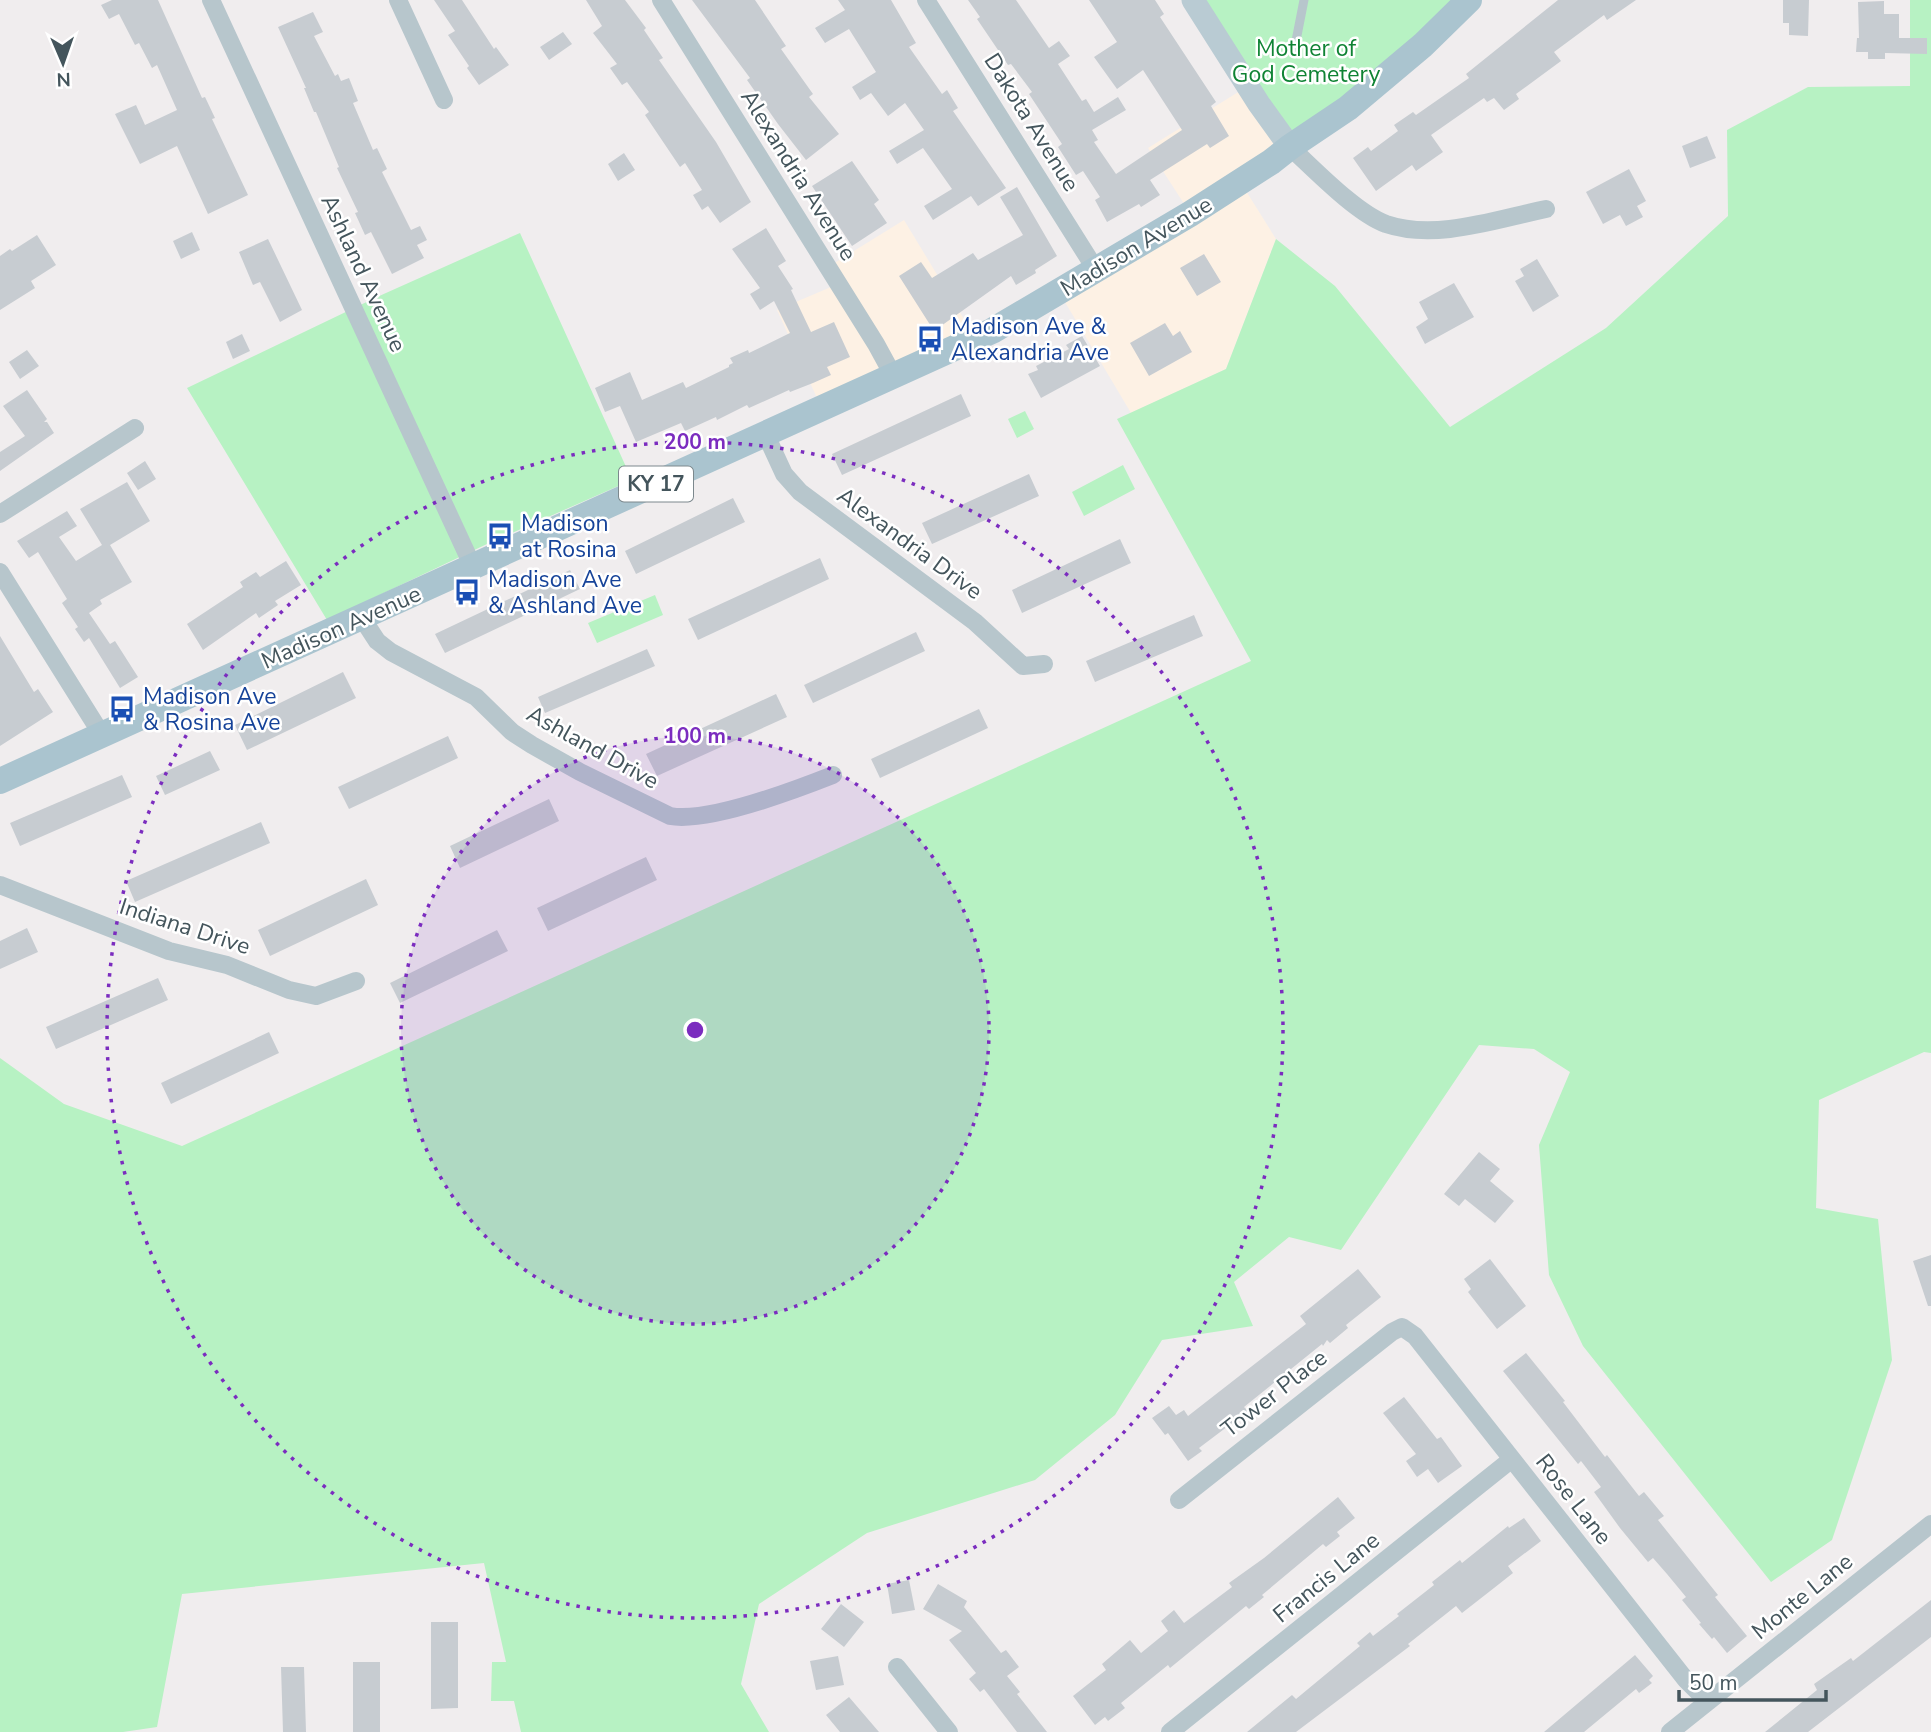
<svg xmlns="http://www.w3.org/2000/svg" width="1931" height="1732" viewBox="0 0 1931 1732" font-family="'Nunito Sans',sans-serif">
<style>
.commercial{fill:#fdf1e4}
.green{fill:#b7f2c3}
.building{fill:#c7ccd1}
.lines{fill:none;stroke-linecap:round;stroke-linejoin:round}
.lane{stroke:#b7c6cc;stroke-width:9}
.street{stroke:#b7c6cc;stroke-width:18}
.secondary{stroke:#b9cbd3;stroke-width:23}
.primary{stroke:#aac4cf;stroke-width:26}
.ring{fill:none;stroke:#7b2cbf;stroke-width:3.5;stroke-dasharray:3.5 7}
.labels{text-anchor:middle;stroke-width:5;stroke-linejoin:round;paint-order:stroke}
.shield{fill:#fff;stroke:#7c888d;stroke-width:2}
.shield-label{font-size:21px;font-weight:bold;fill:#44555c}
.park-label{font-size:23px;fill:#0f8334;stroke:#fff}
.street-label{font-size:23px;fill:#44555c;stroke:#fff}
.transit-label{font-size:23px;fill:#164399;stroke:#fff;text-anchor:start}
.centre{fill:#7b2cbf;stroke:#fff;stroke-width:3.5}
.ring-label{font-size:21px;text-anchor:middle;font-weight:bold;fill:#7b2cbf;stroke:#fff;stroke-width:5;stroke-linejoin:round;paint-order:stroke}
</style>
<rect width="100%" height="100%" fill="#f0edee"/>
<path class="commercial" d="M1248,86L1290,147L1241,183L1276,239L1226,369L1131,413L1059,292L1190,213L1148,148Z
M904,220L976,339L822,409L777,310L838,284L828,267Z"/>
<path class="green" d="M1193,0H1469L1290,147Z
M1910,0H1931V1053L1924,1052L1819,1100L1816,1208L1878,1219L1892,1360L1832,1540L1771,1582L1583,1346L1549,1275L1539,1145L1570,1072L1534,1049L1479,1045L1341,1250L1289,1237L1234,1282L1253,1326L1162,1340L1115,1415L1035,1480L867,1533L759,1604L741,1684L769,1732H521L514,1701H491L492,1662H506L484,1563L182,1594L157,1727L123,1732H0V1058L64,1104L182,1146L1251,661L1117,419L1226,369L1276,239L1335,286L1450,427L1606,328L1728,216L1727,130L1808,87L1910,86Z
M520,233L632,480L487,544L327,620L187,388L377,297Z
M1025,411L1034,429L1017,438L1008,419Z
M1123,465L1135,489L1084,516L1072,492Z
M655,595L663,615L597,643L588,623Z"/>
<path class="building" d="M112,0H158L202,98L205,97L215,118L212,119L248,195L208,214L177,146L140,164L115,114L136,105L145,125L177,110L157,65L152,68L139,43L135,45L119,14L109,19L101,5Z
M434,0H462L494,49L496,47L509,65L479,85L467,68L469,66L448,35L455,31Z
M586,0H625L646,28L644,30L663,58L659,60L716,142L751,202L720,223L708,206L702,210L693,195L702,190L685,163L680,167L645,115L649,112L627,82L622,85L610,68L617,64L593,33L602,26Z
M692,0H755L786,46L781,49L813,94L809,97L839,134L806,160L778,124L747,80L750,78Z
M838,0H891L916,43L909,47L942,94L947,90L958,108L953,111L1006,188L978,206L971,196L933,220L924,206L952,189L923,148L897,164L889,151L924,130L905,103L888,116L871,93L860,100L852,87L876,72L849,29L825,43L815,28L845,10Z
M968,0H1016L1049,48L1059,41L1070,56L1058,64L1082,101L1086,99L1094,112L1118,97L1126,110L1092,130L1098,140L1094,142L1116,174L1182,130L1143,70L1117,89L1094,57L1117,42L1089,0H1155L1164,14L1160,17L1216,102L1211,106L1229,136L1210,148L1207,144L1150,180L1160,195L1141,207L1139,204L1107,222L1095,200L1100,197L1083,171L1076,175L1058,147L1062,144L1029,94L1032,92L1011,64L1008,65L998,50L977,19L980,17Z
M1558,0H1636L1607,20L1604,15L1554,52L1561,61L1516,94L1519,99L1504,110L1494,98L1487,102L1484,98L1431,135L1443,152L1416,171L1412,165L1376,191L1353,158L1368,147L1371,151L1398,131L1394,125L1413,112L1416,115L1469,78L1466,74Z
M1783,0H1809L1808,36L1789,35V23H1783Z
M1884,1V14H1899V38H1927V54L1885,53V59H1868V52H1856L1857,38H1859L1858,2Z
M313,12L323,32L314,36L335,76L338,74L341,81L349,78L358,101L353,103L373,150L377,148L387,169L382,172L411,230L420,226L427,240L417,245L424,258L392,274L371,232L365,235L355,213L358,212L337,168L339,167L316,112H314L304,88H306L278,27Z
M563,32L572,44L549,60L540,47Z
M1707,136L1716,158L1690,168L1682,146Z
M624,153L635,170L618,181L608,164Z
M852,161L879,200L874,204L887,223L852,246L812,186Z
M1629,169L1646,201L1637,206L1643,217L1626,226L1620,215L1603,224L1586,192Z
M1017,187L1057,256L1035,270L1036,273L1016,285L1011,276L934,331L899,276L921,262L932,278L973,253L978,260L1023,235L1000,197Z
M766,228L786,261L778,266L793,289L791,290L811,332L834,322L850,357L827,367L831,375L813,383L790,392L789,390L749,408L747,405L717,420L716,417L685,431L681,423L636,442L620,406L605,412L595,388L630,372L642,400L683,382L686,388L729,367V365L733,363L730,358L748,350L749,353L790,333L774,301L760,310L750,294L760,288L732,249Z
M192,232L200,250L181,259L173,241Z
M37,235L56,265L31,281L35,288L0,310V256L10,249L12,251Z
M268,239L302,310L280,322L260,282L253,285L239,252Z
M1204,254L1221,282L1197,296L1180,268Z
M1537,259L1559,296L1533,312L1515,281L1524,276L1520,269Z
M1454,283L1474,317L1425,344L1416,327L1428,319L1419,302Z
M1165,323L1173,336L1180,331L1192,352L1149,376L1130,343Z
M242,334L250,351L233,359L226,342Z
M1082,336L1100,366L1041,398L1028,374L1038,370L1036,366L1069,349L1066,345Z
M27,350L39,366L20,379L9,362Z
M27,390L47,419L44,422H47L54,433L0,471V452L25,436L3,406Z
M961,394L971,416L842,475L832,454Z
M145,461L156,479L138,490L127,473Z
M1029,474L1039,496L932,544L922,523Z
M127,482L150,521L110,545L132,582L100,600L102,604L89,613L110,644L115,641L138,677L120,688L89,638L84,642L75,629L78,627L62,603L67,599L38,552L29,558L17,541L67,511L77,526L59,537L76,561L102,545L80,509Z
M733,498L745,522L636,574L625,551Z
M1120,539L1131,563L1022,613L1012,590Z
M820,558L829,579L698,640L688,619Z
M286,561L301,585L275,601L278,605L259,618L256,613L203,650L187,624L243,587L240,582L256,572L260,577Z
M570,570L580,589L445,653L435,634Z
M1194,615L1203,636L1095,682L1086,661Z
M916,632L925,651L813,703L804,685Z
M0,636L34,692L38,689L53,712L0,746Z
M647,649L655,666L545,713L538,697Z
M343,672L356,698L247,750L235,725Z
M776,694L787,717L657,776L646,754Z
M979,709L988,728L880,778L871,759Z
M448,736L458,758L349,809L338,787Z
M210,751L220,770L165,795L156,776Z
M122,775L132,797L20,846L10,823Z
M549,799L559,821L460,868L450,846Z
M261,822L270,843L135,902L126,881Z
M646,857L657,880L548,931L537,908Z
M366,879L378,905L270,956L258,930Z
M27,928L38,952L0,969V941Z
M497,930L508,951L400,1003L390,983Z
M158,978L168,1000L56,1049L46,1027Z
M269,1032L279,1053L171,1104L161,1083Z
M1479,1152L1500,1169L1490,1181L1514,1201L1495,1223L1465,1199L1459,1206L1444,1194Z
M1931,1255V1306H1928L1913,1261Z
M1490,1259L1526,1306L1497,1329L1468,1292L1471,1289L1464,1279Z
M1358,1269L1381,1297L1346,1325L1348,1328L1330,1343L1327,1340L1323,1346L1322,1344L1244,1407L1248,1411L1199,1448L1202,1451L1188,1461L1168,1433L1165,1435L1152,1418L1169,1406L1176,1415L1184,1410L1188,1416L1306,1324L1300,1316Z
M1526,1353L1565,1401L1563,1402L1605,1457L1607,1455L1639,1496L1644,1492L1664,1516L1658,1520L1718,1595L1715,1597L1747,1636L1727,1653L1714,1637L1712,1639L1699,1624L1701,1623L1682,1600L1686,1597L1667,1574L1653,1558L1648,1562L1620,1528L1594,1492L1601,1487L1581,1461L1578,1464L1503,1371Z
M1404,1397L1437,1439L1441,1437L1462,1466L1438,1483L1428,1469L1417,1477L1406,1461L1416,1454L1383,1413Z
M1338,1497L1355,1518L1337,1532L1340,1536L1326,1547L1323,1544L1262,1595L1264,1597L1249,1609L1246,1606L1170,1668L1168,1665L1121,1703L1125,1708L1108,1721L1105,1717L1095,1725L1073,1696L1106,1670L1102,1664L1130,1640L1141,1653L1168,1631L1161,1621L1174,1610L1184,1623L1232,1587L1229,1583L1264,1558Z
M1524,1518L1541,1541L1508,1566L1513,1573L1494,1588L1462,1613L1456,1606L1408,1644L1410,1646L1296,1732H1247L1292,1695L1296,1699L1360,1646L1357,1643L1370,1632L1373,1636L1399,1616L1397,1614L1434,1585L1432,1582L1460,1560L1462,1563L1508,1526L1509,1528Z
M909,1580L915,1610L892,1614L887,1584Z
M938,1584L967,1601L964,1607L1001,1653L1006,1650L1019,1667L1007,1676L1020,1692L1017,1694L1047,1732H1017L984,1689L980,1692L969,1679L976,1673L949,1640L962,1631L923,1609Z
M1931,1600V1637L1808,1732H1765L1817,1690L1814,1684L1851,1658L1853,1661Z
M841,1604L864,1622L844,1647L821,1629Z
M431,1622H458V1708L431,1709Z
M1635,1655L1653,1676L1649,1680L1652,1683L1639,1693L1636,1689L1584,1732H1544Z
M838,1656L844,1685L816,1690L810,1661Z
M353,1662H380V1732H353Z
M281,1667H304L306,1732H283Z
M849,1697L879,1732H840L826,1715Z"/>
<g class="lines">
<path class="lane" d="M1294,51L1304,0"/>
<path class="street" d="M211,0L473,567
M398,0L444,100
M661,0L876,344L894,377
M926,0L1096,270
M1290,147C1314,169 1356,213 1386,224C1436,241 1497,219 1546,209
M766,435L784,474L800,492L975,622L1023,666L1044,664
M0,514L135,428
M0,572L102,735
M362,618L377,641L391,652L476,697L512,732L532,745L580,772L670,816C708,823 795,790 833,775
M0,885L169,951L227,965L289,990L316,996L356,981
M1179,1500L1392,1332L1402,1327L1415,1336L1686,1680L1708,1702
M897,1667L949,1732
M1170,1732L1512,1459
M1670,1732L1931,1524"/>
<path class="secondary" d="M1193,0L1259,104L1290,147"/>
<path class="primary" d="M0,781L992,331L1190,214L1271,162L1290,147L1348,108L1423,45L1469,0"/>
</g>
<circle cx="695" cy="1030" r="294" fill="#7b2cbf" fill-opacity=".12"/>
<g class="ring">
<circle cx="695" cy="1030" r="294"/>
<circle cx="695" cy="1030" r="588"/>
</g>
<defs>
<g id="bus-bare" transform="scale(2.1)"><path d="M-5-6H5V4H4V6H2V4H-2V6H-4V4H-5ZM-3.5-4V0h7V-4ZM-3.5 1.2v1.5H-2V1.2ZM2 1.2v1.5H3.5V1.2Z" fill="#1a4fb4" stroke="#fff" stroke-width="2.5" paint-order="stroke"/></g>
</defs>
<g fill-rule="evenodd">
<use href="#bus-bare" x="930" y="339"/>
<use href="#bus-bare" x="500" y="536"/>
<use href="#bus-bare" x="467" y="592"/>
<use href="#bus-bare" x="122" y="709"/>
</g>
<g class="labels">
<rect class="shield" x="619" y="466.5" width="74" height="35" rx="5"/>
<g class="shield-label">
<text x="656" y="491">KY 17</text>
</g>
<g class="park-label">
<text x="1306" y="56">Mother of<tspan x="1306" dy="26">God Cemetery</tspan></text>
</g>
<g class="street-label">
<text transform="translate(1032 122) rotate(58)" y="8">Dakota Avenue</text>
<text transform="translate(799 175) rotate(58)" y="8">Alexandria Avenue</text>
<text transform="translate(1136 246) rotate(-31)" y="8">Madison Avenue</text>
<text transform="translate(364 273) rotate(65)" y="8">Ashland Avenue</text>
<text transform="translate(910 543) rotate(36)" y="8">Alexandria Drive</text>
<text transform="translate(341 627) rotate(-24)" y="8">Madison Avenue</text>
<text transform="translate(593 747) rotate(29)" y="8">Ashland Drive</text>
<text transform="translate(185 926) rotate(18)" y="8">Indiana Drive</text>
<text transform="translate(1274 1393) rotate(-38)" y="8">Tower Place</text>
<text transform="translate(1574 1499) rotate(52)" y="8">Rose Lane</text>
<text transform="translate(1326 1577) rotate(-39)" y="8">Francis Lane</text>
<text transform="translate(1802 1596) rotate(-39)" y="8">Monte Lane</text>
</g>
<g class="transit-label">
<text x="951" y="334">Madison Ave &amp;<tspan x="951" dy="26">Alexandria Ave</tspan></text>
<text x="521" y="531">Madison<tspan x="521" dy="26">at Rosina</tspan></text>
<text x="488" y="587">Madison Ave<tspan x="488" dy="26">&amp; Ashland Ave</tspan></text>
<text x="143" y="704">Madison Ave<tspan x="143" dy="26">&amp; Rosina Ave</tspan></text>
</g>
</g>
<circle cx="695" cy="1030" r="10" class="centre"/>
<g class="ring-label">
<text x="695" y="449">200 m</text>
<text x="695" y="743">100 m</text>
</g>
<g transform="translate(63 63) rotate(178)" stroke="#ffffff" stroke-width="5" paint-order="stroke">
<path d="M0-5L12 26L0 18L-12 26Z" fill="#44555c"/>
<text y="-10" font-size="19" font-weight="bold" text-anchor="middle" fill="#44555c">N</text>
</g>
<path d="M1679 1690v10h147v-10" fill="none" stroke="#44555c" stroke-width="3.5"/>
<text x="1689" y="1690" font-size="21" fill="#44555c" stroke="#ffffff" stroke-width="5" paint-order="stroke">50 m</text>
</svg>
